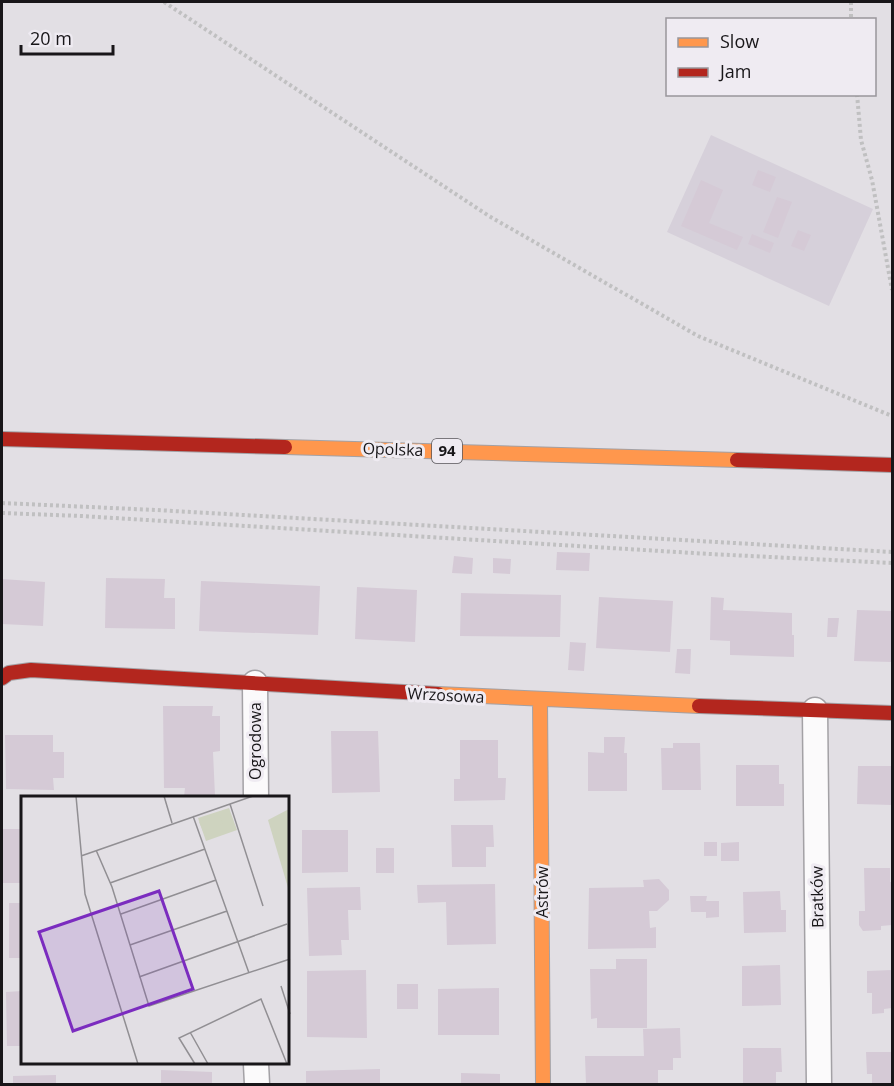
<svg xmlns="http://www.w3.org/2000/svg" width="894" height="1086" viewBox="0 0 894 1086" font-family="'Open Sans',sans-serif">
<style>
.built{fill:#d6d0da}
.building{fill:#d5cad6}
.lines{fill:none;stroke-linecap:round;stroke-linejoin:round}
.street-casing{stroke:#a3a1a5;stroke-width:27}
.slow-casing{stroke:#a3a1a5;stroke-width:16}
.jam-casing{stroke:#a3a1a5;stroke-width:16}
.path{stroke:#c0c0c1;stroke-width:4;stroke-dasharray:3 3;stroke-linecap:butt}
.street{stroke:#fbfafb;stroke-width:24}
.slow{stroke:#ff974d;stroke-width:14}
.jam{stroke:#b3261e;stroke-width:14}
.labels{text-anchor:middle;stroke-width:6;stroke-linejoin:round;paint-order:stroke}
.shield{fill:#efebf2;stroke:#58565a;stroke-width:1.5}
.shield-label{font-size:15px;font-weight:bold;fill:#181619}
.street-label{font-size:16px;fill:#181619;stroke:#efebf2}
.inset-road{fill:none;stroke:#918f93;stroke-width:1.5}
.view{fill:#7b2cbf;fill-opacity:0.15;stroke:#7b2cbf;stroke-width:3}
.inset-edge{fill:none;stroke:#181619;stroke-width:3}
</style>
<rect width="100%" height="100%" fill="#e2dfe4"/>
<path class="built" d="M711,135L873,209L829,306L667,232Z"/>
<path class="building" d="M758,170L776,177L770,192L752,185Z
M701,180L723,190L709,223L743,237L737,250L681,226Z
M777,197L792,202L778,238L763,232Z
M798,230L811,235L804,251L791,246Z
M752,234L774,243L770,253L748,244Z
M557,552L590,553L589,571L556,570Z
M454,556L473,558L472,574L452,573Z
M493,558L511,559L510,574L493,573Z
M106,578L165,579L164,598H175V629L105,628Z
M2,579L45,582L43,626L2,624Z
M201,581L320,586L318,635L199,631Z
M357,587L417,590L415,642L355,639Z
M461,593L561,595L560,637L460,636Z
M599,597L673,601L670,652L596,648Z
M711,597L724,598L723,610L792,613V635H794V657L730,655V641L710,640Z
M857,610L892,611V662L854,661Z
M828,618H839L837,637H827Z
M570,642L586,643L584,671L568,670Z
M677,649H691L690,674L675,673Z
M163,706H213L212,716H220V751L213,752L215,796L184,797L185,788H164Z
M331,731H378L380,792L332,793Z
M5,735H53V752H64V778H53L54,790L6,789Z
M604,737H625L624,753H627V791H588V752L604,753Z
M460,740H498V778H506L505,800L454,801V779H460Z
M673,743H700L701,790H662L661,748H673Z
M736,765H779V784H784V806H736Z
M858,766H892V805L857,804Z
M451,825H493L494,847H486V867H452Z
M2,829H22V883H2Z
M302,830H348V872L302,873Z
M704,842H717V856H704Z
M739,842V861H721V843Z
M376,848H394V873H376Z
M864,868H890V882H892V925L881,926V930L863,931L859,925V911H865Z
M659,879L669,890V900L657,911H649L650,928L656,927V948L588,949L589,888L644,887L643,880Z
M495,884L496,944L447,945L446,902L418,903L417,885Z
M360,887L361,910H348L349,940H341L342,955L309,956L307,888Z
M780,891L781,910H786V932L744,933L743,892Z
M690,896H707L706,901H719V917L706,918V912H691Z
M9,903H22V958H9Z
M616,959H647V1028H597V1018L591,1019L590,969H616Z
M780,965L781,1005L742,1006V966Z
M366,970L367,1038L307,1037V971Z
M892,970V1008L884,1009V1013L872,1014V993H867V971Z
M397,984H418V1009H397Z
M499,988V1035H438V989Z
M22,991V1046H7L6,992Z
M680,1028L681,1058H673V1070H658V1084H586L585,1056H644L643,1029Z
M743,1048H781L782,1072H776V1084H743Z
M866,1052H892V1084H872V1074H867Z
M380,1069V1084H306V1071Z
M161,1070L212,1072V1084H161Z
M461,1073L500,1074V1084H461Z
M56,1075V1084H13V1076Z"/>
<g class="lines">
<g class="street-casing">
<path id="street" d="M255,683L256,798
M815,710L819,1084
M256,1064L257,1084"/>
</g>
<g class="slow-casing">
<path id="slow" d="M285,447L737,460
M438,694L699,706
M540,700L543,1084"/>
</g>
<g class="jam-casing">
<path id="jam" d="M2,439L285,447
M737,460L892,465
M2,678L9,673L31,670L438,694
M699,706L892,713"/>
</g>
<path class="path" d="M164,2L489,216L698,336L892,416
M851,2V20
M857,94L861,140L872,180L892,290
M2,503L156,510L892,552
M2,513L81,516L710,554L892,563"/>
<use href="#street" class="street"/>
<use href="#slow" class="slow"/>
<use href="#jam" class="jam"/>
</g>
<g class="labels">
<rect class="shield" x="432" y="439" width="30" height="24" rx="4.5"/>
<g class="shield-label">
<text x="447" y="456">94</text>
</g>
<g class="street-label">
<text transform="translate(393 449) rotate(2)" y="6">Opolska</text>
<text transform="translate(446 695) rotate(3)" y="6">Wrzosowa</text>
<text transform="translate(255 741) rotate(-90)" y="6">Ogrodowa</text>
<text transform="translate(542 892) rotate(-90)" y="6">Astrów</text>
<text transform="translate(817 897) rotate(-91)" y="6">Bratków</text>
</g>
</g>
<g transform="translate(21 796)">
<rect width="268" height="268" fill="#e2dfe4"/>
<path d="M208,12L216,34L185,45L177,22Z" fill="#ced3bf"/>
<path d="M268,13V95L247,24Z" fill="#ced3bf"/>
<path d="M199,19L202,28L182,35L178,26Z" fill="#ced3bf"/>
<path class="inset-road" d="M55,0L64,98L117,268M143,0L151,27M209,8L242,110M172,20L228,177M75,54L91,91L128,210L269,163M60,60L232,0M89,87L184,53M100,118L195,84M109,149L206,115M118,181L266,128M260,190L269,218M169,236L187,268M174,268L158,242L240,203L266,268"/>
<path class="view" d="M138,95L172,193L52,235L18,136Z"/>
<rect width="268" height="268" class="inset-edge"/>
</g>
<rect width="894" height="1086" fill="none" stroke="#181619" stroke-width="6"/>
<rect x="666" y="18" width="210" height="78" fill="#efebf2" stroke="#99969b" stroke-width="1.5"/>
<rect x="678" y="38" width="30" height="9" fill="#ff974d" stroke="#99969b" stroke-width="1.5"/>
<text x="720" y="48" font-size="18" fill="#181619">Slow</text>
<rect x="678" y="68" width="30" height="9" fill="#b3261e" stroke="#99969b" stroke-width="1.5"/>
<text x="720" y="78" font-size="18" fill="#181619">Jam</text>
<path d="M21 45v9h92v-9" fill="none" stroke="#181619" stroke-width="3"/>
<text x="30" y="45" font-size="18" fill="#181619" stroke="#efebf2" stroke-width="4.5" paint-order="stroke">20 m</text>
</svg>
